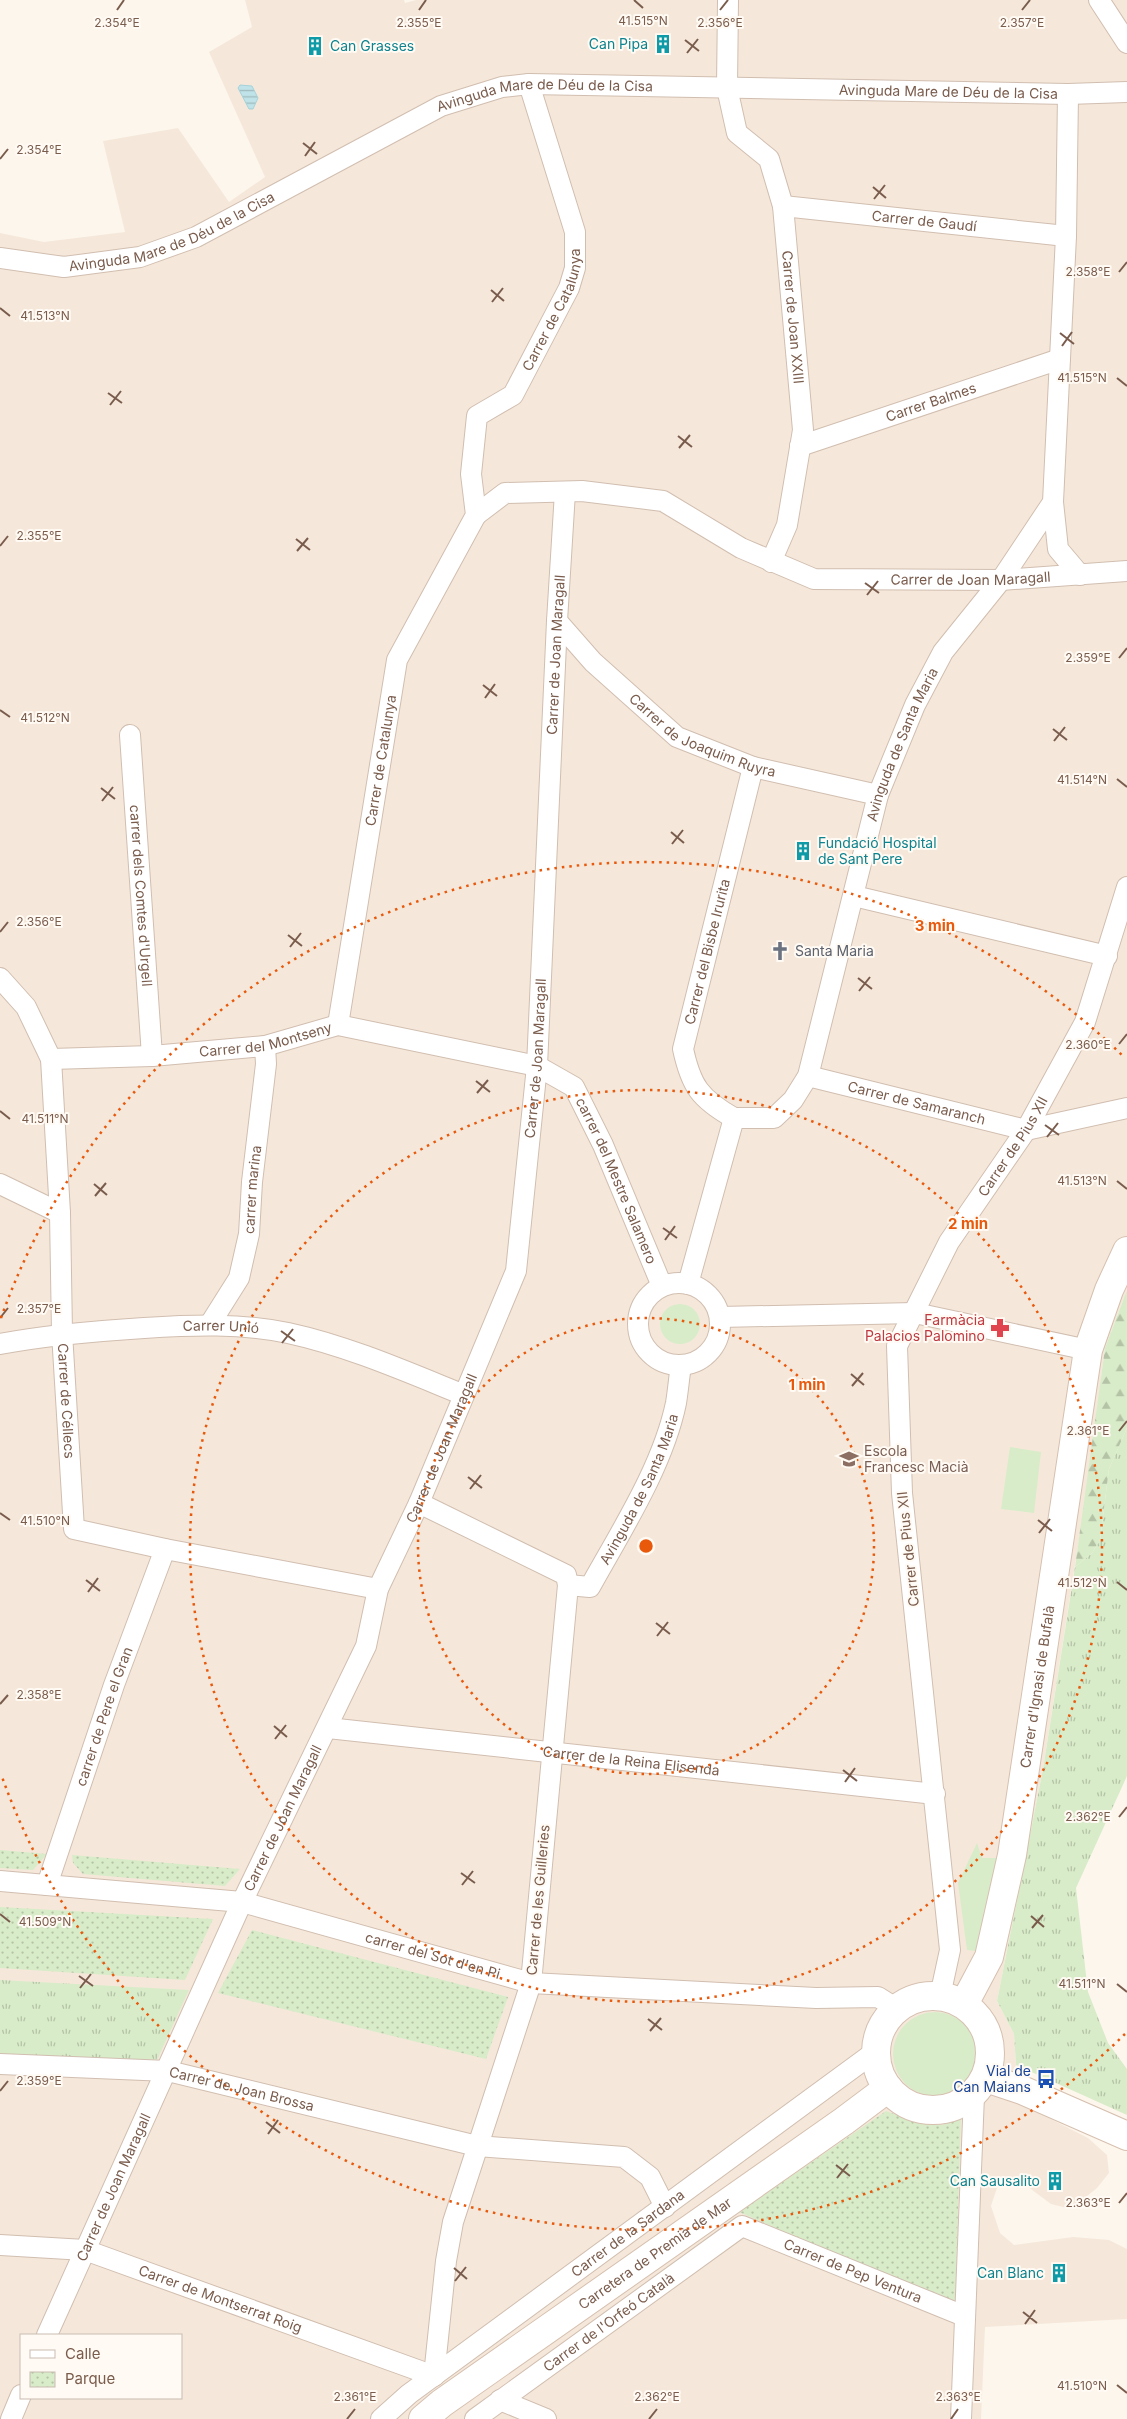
<svg xmlns="http://www.w3.org/2000/svg" width="1127" height="2419" viewBox="0 0 1127 2419" font-family="Inter,sans-serif">
<style>
.residential{fill:#f5e8da;fill-rule:evenodd}
.grass{fill:url(#grass-tufts)}
.forest{fill:url(#forest-firs)}
.park{fill:url(#park-dots)}
.garden{fill:#d8ecc9}
.water{fill:url(#water-rules);stroke:#a5d3da}
.lines{fill:none;stroke-linecap:round;stroke-linejoin:round}
.street-casing{stroke:#d1beb0;stroke-width:22}
.secondary-casing{stroke:#d6c0b0;stroke-width:30}
.street{stroke:#fff;stroke-width:20}
.secondary{stroke:#fff;stroke-width:28}
.ticks{fill:none;stroke:#7a5c4d;stroke-width:2}
.ring{fill:none;stroke:#e8590c;stroke-width:2.5;stroke-dasharray:2.5 5}
.labels{text-anchor:middle;stroke-width:4;stroke-linejoin:round;paint-order:stroke}
.culture-label{font-size:14px;fill:#0d838f;stroke:#fffaf3;text-anchor:end}
.street-label{font-size:14px;fill:#7a5c4d;stroke:#fffaf3}
.worship-label{font-size:14px;fill:#5b616d;stroke:#fffaf3;text-anchor:start}
.health-label{font-size:14px;fill:#be3a42;stroke:#fffaf3;text-anchor:end}
.education-label{font-size:14px;fill:#785e54;stroke:#fffaf3;text-anchor:start}
.transit-label{font-size:14px;fill:#164399;stroke:#fffaf3;text-anchor:end}
.ticks-label{font-size:12px;text-anchor:middle;fill:#7a5c4d;stroke:#fffaf3;stroke-width:4;stroke-linejoin:round;paint-order:stroke}
.centre{fill:#e8590c;stroke:#fffaf3;stroke-width:2.5}
.ring-label{font-size:15px;text-anchor:middle;font-weight:bold;fill:#e8590c;stroke:#fffaf3;stroke-width:4;stroke-linejoin:round;paint-order:stroke}
</style>
<defs>
<pattern id="grass-tufts" width="24" height="20" patternUnits="userSpaceOnUse" patternTransform="scale(1.25)"><rect width="24" height="20" fill="#d8ecc9"/><path d="M3 7l-1-3M5 7V3M7 7l1-3M15 17l-1-3M17 17v-4M19 17l1-3" fill="none" stroke="#b4c2a5"/></pattern>
<pattern id="forest-firs" width="22" height="20" patternUnits="userSpaceOnUse" patternTransform="scale(1.25)"><rect width="22" height="20" fill="#d8ecc9"/><path d="M5 1l3.5 6h-7zM16 11l3.5 6h-7z" fill="#b4c2a5"/></pattern>
<pattern id="park-dots" width="8" height="8" patternUnits="userSpaceOnUse" patternTransform="scale(1.25)"><rect width="8" height="8" fill="#d8ecc9"/><path d="M2 2h.1M6 6h.1" fill="none" stroke="#b4c2a5" stroke-width="1.8" stroke-linecap="round"/></pattern>
<pattern id="water-rules" width="6" height="5" patternUnits="userSpaceOnUse" patternTransform="scale(1.25)"><rect width="6" height="5" fill="#bfe3e8"/><path d="M0 2.5h6" fill="none" stroke="#a0bbbe"/></pattern>
</defs>
<rect width="100%" height="100%" fill="#fdf6ec"/>
<path class="residential" d="M245,0H404L405,3L416,0H1127V1290L1105,1348L1086,1495L1043,1769L997,2001L1014,2034L1016,2065L1004,2095L1088,2138L1107,2155L1109,2173L1097,2188L1076,2205L1067,2208L1051,2204L1020,2181L1012,2178L1004,2180L997,2188L991,2206L1000,2233L1014,2245L1073,2237L1109,2240L1127,2249V2319L985,2327L981,2419H0V233L44,242L125,232L103,141L178,128L229,202L265,177L209,52L252,27ZM21,2335H181V2398H21Z"/>
<path class="grass" d="M1127,1428V1776L1076,1888L1088,1992L1108,2043L1127,2069V2115L1016,2065L1014,2034L997,2001L1043,1769L1075,1567L1092,1553L1100,1540L1109,1469Z
M0,1980L189,1990L157,2060L0,2054Z"/>
<path class="forest" d="M1127,1290V1428L1109,1469L1100,1540L1092,1553L1075,1567L1105,1348Z"/>
<path class="park" d="M0,1850L47,1854L33,1870L0,1868Z
M72,1855L240,1869L225,1886L83,1874L73,1863Z
M0,1907L213,1919L185,1980L0,1968Z
M252,1930L508,1997L486,2059L218,1993Z
M886,2111L922,2124L942,2125L961,2116L955,2305L739,2212Z"/>
<path class="garden" d="M660 1324a20 20 0 1 1 40 0a20 20 0 1 1-40 0Z
M1010,1447L1041,1452L1034,1513L1001,1509Z
M977,1843L982,1858H1001L983,1952L967,1950L958,1883Z
M893 2054a42 42 0 1 1 84 0a42 42 0 1 1-84 0Z"/>
<path class="water" d="M240,85L252,86L258,98L253,109H249L238,88Z"/>
<g class="lines">
<g class="street-casing">
<g id="street">
<path id="s1" d="M728,0L727,88L737,133L769,159L783,206L803,430L787,525L771,562"/>
<path d="M1099,0L1127,43"/>
<path id="s2" d="M783,206L1066,236"/>
<path id="s3" d="M0,258L64,267L140,257L196,237L441,106L502,87L529,84L1068,94L1127,92"/>
<path id="s4" d="M800,446L1060,359"/>
<path d="M1053,502L1058,549L1080,575"/>
<path id="s5" d="M476,515L505,493L582,491L663,501L741,548L814,579L1001,580L1127,571"/>
<path id="s6" d="M557,621L593,662L677,737L753,767L878,795"/>
<path id="s7" d="M130,735L152,1056"/>
<path d="M854,896L1107,956"/>
<path id="s8" d="M0,978L26,1007L51,1059L60,1213L62,1333L74,1529L165,1549L378,1589"/>
<path id="s9" d="M338,1025L397,660L476,515L471,474L477,416L513,395L569,288L575,268V232L529,84"/>
<path id="s10" d="M51,1059L152,1056L265,1046L338,1025L537,1066L574,1087L603,1145L662,1286"/>
<path id="s11" d="M808,1076L1026,1130L1127,1108"/>
<path id="s12" d="M734,1118C700,1099 691,1086 683,1049L753,767"/>
<path d="M0,1184L60,1213"/>
<circle cx="679" cy="1324" r="41"/>
<path id="s13" d="M688,1284L734,1118H774L793,1100L808,1076L878,795L915,705L943,652L1001,580L1053,502L1066,236L1068,94"/>
<path d="M720,1317L915,1313L1088,1350"/>
<path id="s14" d="M210,1324L239,1278L249,1234L252,1182L266,1064L265,1046"/>
<path id="s15" d="M0,1344C48,1335 95,1331 144,1328C193,1325 240,1323 288,1333C348,1346 407,1372 464,1395"/>
<path d="M419,1503L566,1575L568,1585L531,1983L453,2222L446,2261L434,2376"/>
<path id="s16" d="M568,1585L590,1587C621,1531 663,1466 676,1403C678,1391 679,1378 681,1365"/>
<path id="s17" d="M328,1728L935,1794"/>
<path id="s18" d="M0,1881L242,1902L531,1983L816,1998L878,1997L897,2009"/>
<path id="s19" d="M47,1885L114,1685L165,1549"/>
<path id="s20" d="M940,1996L950,1950L902,1493L897,1346L949,1242L1026,1130L1085,1022L1127,887"/>
<path id="s21" d="M0,2064L168,2071L477,2146L624,2157L650,2177L665,2207"/>
<path id="s22" d="M0,2245L85,2250L434,2376"/>
<path id="s23" d="M47,2335L242,1902L366,1646L378,1589L419,1503L516,1271L537,1066L557,621L565,492"/>
<path d="M500,2400L546,2419"/>
<path d="M11,2419L21,2395"/>
<path id="s24" d="M381,2419L409,2394L876,2051"/>
<path id="s25" d="M475,2419L742,2226L964,2316"/>
<path d="M961,2419L974,2095"/>
</g>
</g>
<g class="secondary-casing">
<g id="secondary">
<circle cx="933" cy="2053" r="57"/>
<path id="s26" d="M964,2004L989,1957L1012,1855L1088,1350L1109,1290L1127,1251"/>
<path d="M986,2078L1022,2090L1127,2136"/>
<path id="s27" d="M423,2419L442,2403L844,2121L888,2088"/>
</g>
</g>
<use href="#street" class="street"/>
<use href="#secondary" class="secondary"/>
</g>
<path class="ticks" d="M634,0L643,8M117,10L124,0M419,10L426,0M720,10L728,0M1022,10L1030,0M685,40L699,51M687,53L698,39M303,143L317,154M305,156L315,142M0,159L8,149M873,187L886,198M874,199L885,185M1119,272L1127,262M491,290L504,301M492,302L503,288M0,308L10,316M1060,333L1074,344M1062,346L1072,332M1117,378L1127,386M108,393L122,403M110,405L121,391M678,436L692,447M679,448L690,435M296,539L310,550M0,546L8,536M297,551L308,538M865,583L879,593M867,595L878,581M1119,658L1127,648M483,685L497,696M485,698L495,684M0,710L10,717M1053,729L1067,740M1054,741L1065,727M1117,779L1127,787M101,788L115,799M102,801L113,787M671,832L684,843M672,844L683,830M0,932L8,922M288,935L302,946M290,947L301,933M858,978L872,989M859,991L870,977M1119,1044L1127,1034M476,1081L490,1092M477,1093L488,1080M0,1111L10,1119M1045,1125L1059,1135M1047,1137L1058,1123M1117,1181L1127,1189M94,1184L107,1195M95,1196L106,1183M663,1228L677,1238M665,1240L675,1226M0,1318L8,1308M281,1331L295,1341M282,1343L293,1329M851,1374L864,1385M852,1386L863,1373M1119,1431L1127,1421M468,1477L482,1488M470,1489L481,1475M0,1513L10,1520M1038,1520L1052,1531M1039,1533L1050,1519M86,1580L100,1591M1117,1582L1127,1590M88,1592L98,1578M656,1623L670,1634M657,1636L668,1622M0,1704L8,1695M274,1726L287,1737M275,1739L286,1725M843,1770L857,1781M845,1782L855,1768M1119,1817L1127,1807M461,1873L475,1883M462,1885L473,1871M0,1914L10,1922M1031,1916L1044,1927M1032,1928L1043,1915M79,1976L93,1986M1117,1984L1127,1992M80,1988L91,1974M648,2019L662,2030M650,2031L661,2018M0,2091L8,2081M266,2122L280,2133M268,2134L278,2120M836,2165L850,2176M837,2178L848,2164M1119,2203L1127,2193M454,2268L467,2279M455,2281L466,2267M1023,2312L1037,2323M1025,2324L1035,2310M1117,2385L1127,2393M347,2419L355,2409M649,2419L657,2409M951,2419L958,2409"/>
<g class="ring">
<circle cx="646" cy="1546" r="228"/>
<circle cx="646" cy="1546" r="456"/>
<path d="M1125 2034A684 684 0 0 1 1 1774M1 1318A684 684 0 0 1 1125 1058"/>
</g>
<defs>
<g id="building-bare" transform="scale(1.5)"><path d="M-4-6H4V6H1V3H-1V6H-4ZM-2.5-4.3h1.7v1.8h-1.7ZM.8-4.3h1.7v1.8H.8ZM-2.5-1h1.7V.8h-1.7ZM.8-1h1.7V.8H.8Z" fill="#0f9aa8" stroke="#fffaf3" stroke-width="2.5" paint-order="stroke"/></g>
<g id="church-bare" transform="scale(1.5)"><path d="M-1.2-6h2.4v3.5h3.3v2.4h-3.3V6h-2.4V-.1h-3.3v-2.4h3.3Z" fill="#6b7280" stroke="#fffaf3" stroke-width="2.5" paint-order="stroke"/></g>
<g id="pharmacy-bare" transform="scale(1.5)"><path d="M-2-6h4v4h4v4h-4v4h-4v-4h-4v-4h4Z" fill="#e0444e" stroke="#fffaf3" stroke-width="2.5" paint-order="stroke"/></g>
<g id="school-bare" transform="scale(1.5)"><path d="M0-5L7-2L0 1L-7-2ZM-4 1L0 2.5L4 1V4Q0 6-4 4Z" fill="#8d6e63" stroke="#fffaf3" stroke-width="2.5" paint-order="stroke"/></g>
<g id="bus-bare" transform="scale(1.5)"><path d="M-5-6H5V4H4V6H2V4H-2V6H-4V4H-5ZM-3.5-4V0h7V-4ZM-3.5 1.2v1.5H-2V1.2ZM2 1.2v1.5H3.5V1.2Z" fill="#1a4fb4" stroke="#fffaf3" stroke-width="2.5" paint-order="stroke"/></g>
</defs>
<g fill-rule="evenodd">
<use href="#building-bare" x="663" y="44"/>
<use href="#building-bare" x="315" y="46"/>
<use href="#building-bare" x="803" y="851"/>
<use href="#church-bare" x="780" y="951"/>
<use href="#pharmacy-bare" x="1000" y="1328"/>
<use href="#school-bare" x="849" y="1459"/>
<use href="#bus-bare" x="1046" y="2079"/>
<use href="#building-bare" x="1055" y="2181"/>
<use href="#building-bare" x="1059" y="2273"/>
</g>
<g class="labels">
<g class="culture-label">
<text x="648" y="49">Can Pipa</text>
<text x="330" y="51" text-anchor="start">Can Grasses</text>
<text x="818" y="848" text-anchor="start">Fundació Hospital<tspan x="818" dy="16">de Sant Pere</tspan></text>
<text x="1040" y="2186">Can Sausalito</text>
<text x="1044" y="2278">Can Blanc</text>
</g>
<g class="street-label">
<text dy="5" stroke="none"><textPath href="#s3" startOffset="989">Avinguda Mare de Déu de la Cisa</textPath></text>
<text dy="5" stroke="none"><textPath href="#s3" startOffset="584">Avinguda Mare de Déu de la Cisa</textPath></text>
<text dy="5" stroke="none"><textPath href="#s2" startOffset="142">Carrer de Gaudí</textPath></text>
<text dy="5" stroke="none"><textPath href="#s3" startOffset="179">Avinguda Mare de Déu de la Cisa</textPath></text>
<text dy="5" stroke="none"><textPath href="#s9" startOffset="771">Carrer de Catalunya</textPath></text>
<text dy="5" stroke="none"><textPath href="#s1" startOffset="336">Carrer de Joan XXIII</textPath></text>
<text dy="5" stroke="none"><textPath href="#s4" startOffset="138">Carrer Balmes</textPath></text>
<text dy="5" stroke="none"><textPath href="#s5" startOffset="522">Carrer de Joan Maragall</textPath></text>
<text dy="5" stroke="none"><textPath href="#s23" startOffset="1782">Carrer de Joan Maragall</textPath></text>
<text dy="5" stroke="none"><textPath href="#s6" startOffset="189">Carrer de Joaquim Ruyra</textPath></text>
<text dy="5" stroke="none"><textPath href="#s13" startOffset="612">Avinguda de Santa Maria</textPath></text>
<text dy="5" stroke="none"><textPath href="#s9" startOffset="268">Carrer de Catalunya</textPath></text>
<text dy="5" stroke="none"><textPath href="#s7" startOffset="161">carrer dels Comtes d'Urgell</textPath></text>
<text dy="5" stroke="none"><textPath href="#s12" startOffset="190">Carrer del Bisbe Irurita</textPath></text>
<text dy="5" stroke="none"><textPath href="#s10" startOffset="216">Carrer del Montseny</textPath></text>
<text dy="5" stroke="none"><textPath href="#s23" startOffset="1378">Carrer de Joan Maragall</textPath></text>
<text dy="5" stroke="none"><textPath href="#s11" startOffset="112">Carrer de Samaranch</textPath></text>
<text dy="5" stroke="none"><textPath href="#s20" startOffset="885">Carrer de Pius XII</textPath></text>
<text dy="5" stroke="none"><textPath href="#s10" startOffset="639">carrer del Mestre Salamero</textPath></text>
<text dy="5" stroke="none"><textPath href="#s14" startOffset="144">carrer marina</textPath></text>
<text dy="5" stroke="none"><textPath href="#s15" startOffset="222">Carrer Unió</textPath></text>
<text dy="5" stroke="none"><textPath href="#s8" startOffset="439">Carrer de Céllecs</textPath></text>
<text dy="5" stroke="none"><textPath href="#s23" startOffset="972">Carrer de Joan Maragall</textPath></text>
<text dy="5" stroke="none"><textPath href="#s16" startOffset="132">Avinguda de Santa Maria</textPath></text>
<text transform="translate(908 1549) rotate(-96)" y="5">Carrer de Pius XII</text>
<text dy="5" stroke="none"><textPath href="#s26" startOffset="328">Carrer d'Ignasi de Bufalà</textPath></text>
<text dy="5" stroke="none"><textPath href="#s19" startOffset="178">carrer de Pere el Gran</textPath></text>
<text dy="5" stroke="none"><textPath href="#s17" startOffset="305">Carrer de la Reina Elisenda</textPath></text>
<text dy="5" stroke="none"><textPath href="#s23" startOffset="568">Carrer de Joan Maragall</textPath></text>
<text transform="translate(538 1900) rotate(-85)" y="5">Carrer de les Guilleries</text>
<text dy="5" stroke="none"><textPath href="#s18" startOffset="441">carrer del Sot d'en Pi</textPath></text>
<text dy="5" stroke="none"><textPath href="#s21" startOffset="244">Carrer de Joan Brossa</textPath></text>
<text dy="5" stroke="none"><textPath href="#s23" startOffset="162">Carrer de Joan Maragall</textPath></text>
<text dy="5" stroke="none"><textPath href="#s24" startOffset="309">Carrer de la Sardana</textPath></text>
<text dy="5" stroke="none"><textPath href="#s27" startOffset="285">Carretera de Premià de Mar</textPath></text>
<text dy="5" stroke="none"><textPath href="#s25" startOffset="449">Carrer de Pep Ventura</textPath></text>
<text dy="5" stroke="none"><textPath href="#s22" startOffset="229">Carrer de Montserrat Roig</textPath></text>
<text dy="5" stroke="none"><textPath href="#s25" startOffset="165">Carrer de l'Orfeó Català</textPath></text>
</g>
<g class="worship-label">
<text x="795" y="956">Santa Maria</text>
</g>
<g class="health-label">
<text x="985" y="1325">Farmàcia<tspan x="985" dy="16">Palacios Palomino</tspan></text>
</g>
<g class="education-label">
<text x="864" y="1456">Escola<tspan x="864" dy="16">Francesc Macià</tspan></text>
</g>
<g class="transit-label">
<text x="1031" y="2076">Vial de<tspan x="1031" dy="16">Can Maians</tspan></text>
</g>
</g>
<g class="ticks-label">
<text x="643" y="25">41.515°N</text>
<text x="117" y="27">2.354°E</text>
<text x="720" y="27">2.356°E</text>
<text x="419" y="27">2.355°E</text>
<text x="1022" y="27">2.357°E</text>
<text x="39" y="154">2.354°E</text>
<text x="1088" y="276">2.358°E</text>
<text x="45" y="320">41.513°N</text>
<text x="1082" y="382">41.515°N</text>
<text x="39" y="540">2.355°E</text>
<text x="1088" y="662">2.359°E</text>
<text x="45" y="722">41.512°N</text>
<text x="1082" y="784">41.514°N</text>
<text x="39" y="926">2.356°E</text>
<text x="1088" y="1049">2.360°E</text>
<text x="45" y="1123">41.511°N</text>
<text x="1082" y="1185">41.513°N</text>
<text x="39" y="1313">2.357°E</text>
<text x="1088" y="1435">2.361°E</text>
<text x="45" y="1525">41.510°N</text>
<text x="1082" y="1587">41.512°N</text>
<text x="39" y="1699">2.358°E</text>
<text x="1088" y="1821">2.362°E</text>
<text x="45" y="1926">41.509°N</text>
<text x="1082" y="1988">41.511°N</text>
<text x="39" y="2085">2.359°E</text>
<text x="1088" y="2207">2.363°E</text>
<text x="1082" y="2390">41.510°N</text>
<text x="355" y="2401">2.361°E</text>
<text x="657" y="2401">2.362°E</text>
<text x="958" y="2401">2.363°E</text>
</g>
<circle cx="646" cy="1546" r="8" class="centre"/>
<g class="ring-label">
<text x="935" y="931">3 min</text>
<text x="968" y="1229">2 min</text>
<text x="807" y="1390">1 min</text>
</g>
<rect x="20" y="2334" width="162" height="65" fill="#fffaf3" stroke="#cabbb1"/>
<rect x="30" y="2350" width="25" height="8" fill="#ffffff" stroke="#cabbb1"/>
<text x="65" y="2359" font-size="15" fill="#7a5c4d">Calle</text>
<rect x="30" y="2372" width="25" height="15" fill="url(#park-dots)" stroke="#cabbb1"/>
<text x="65" y="2384" font-size="15" fill="#7a5c4d">Parque</text>
</svg>
